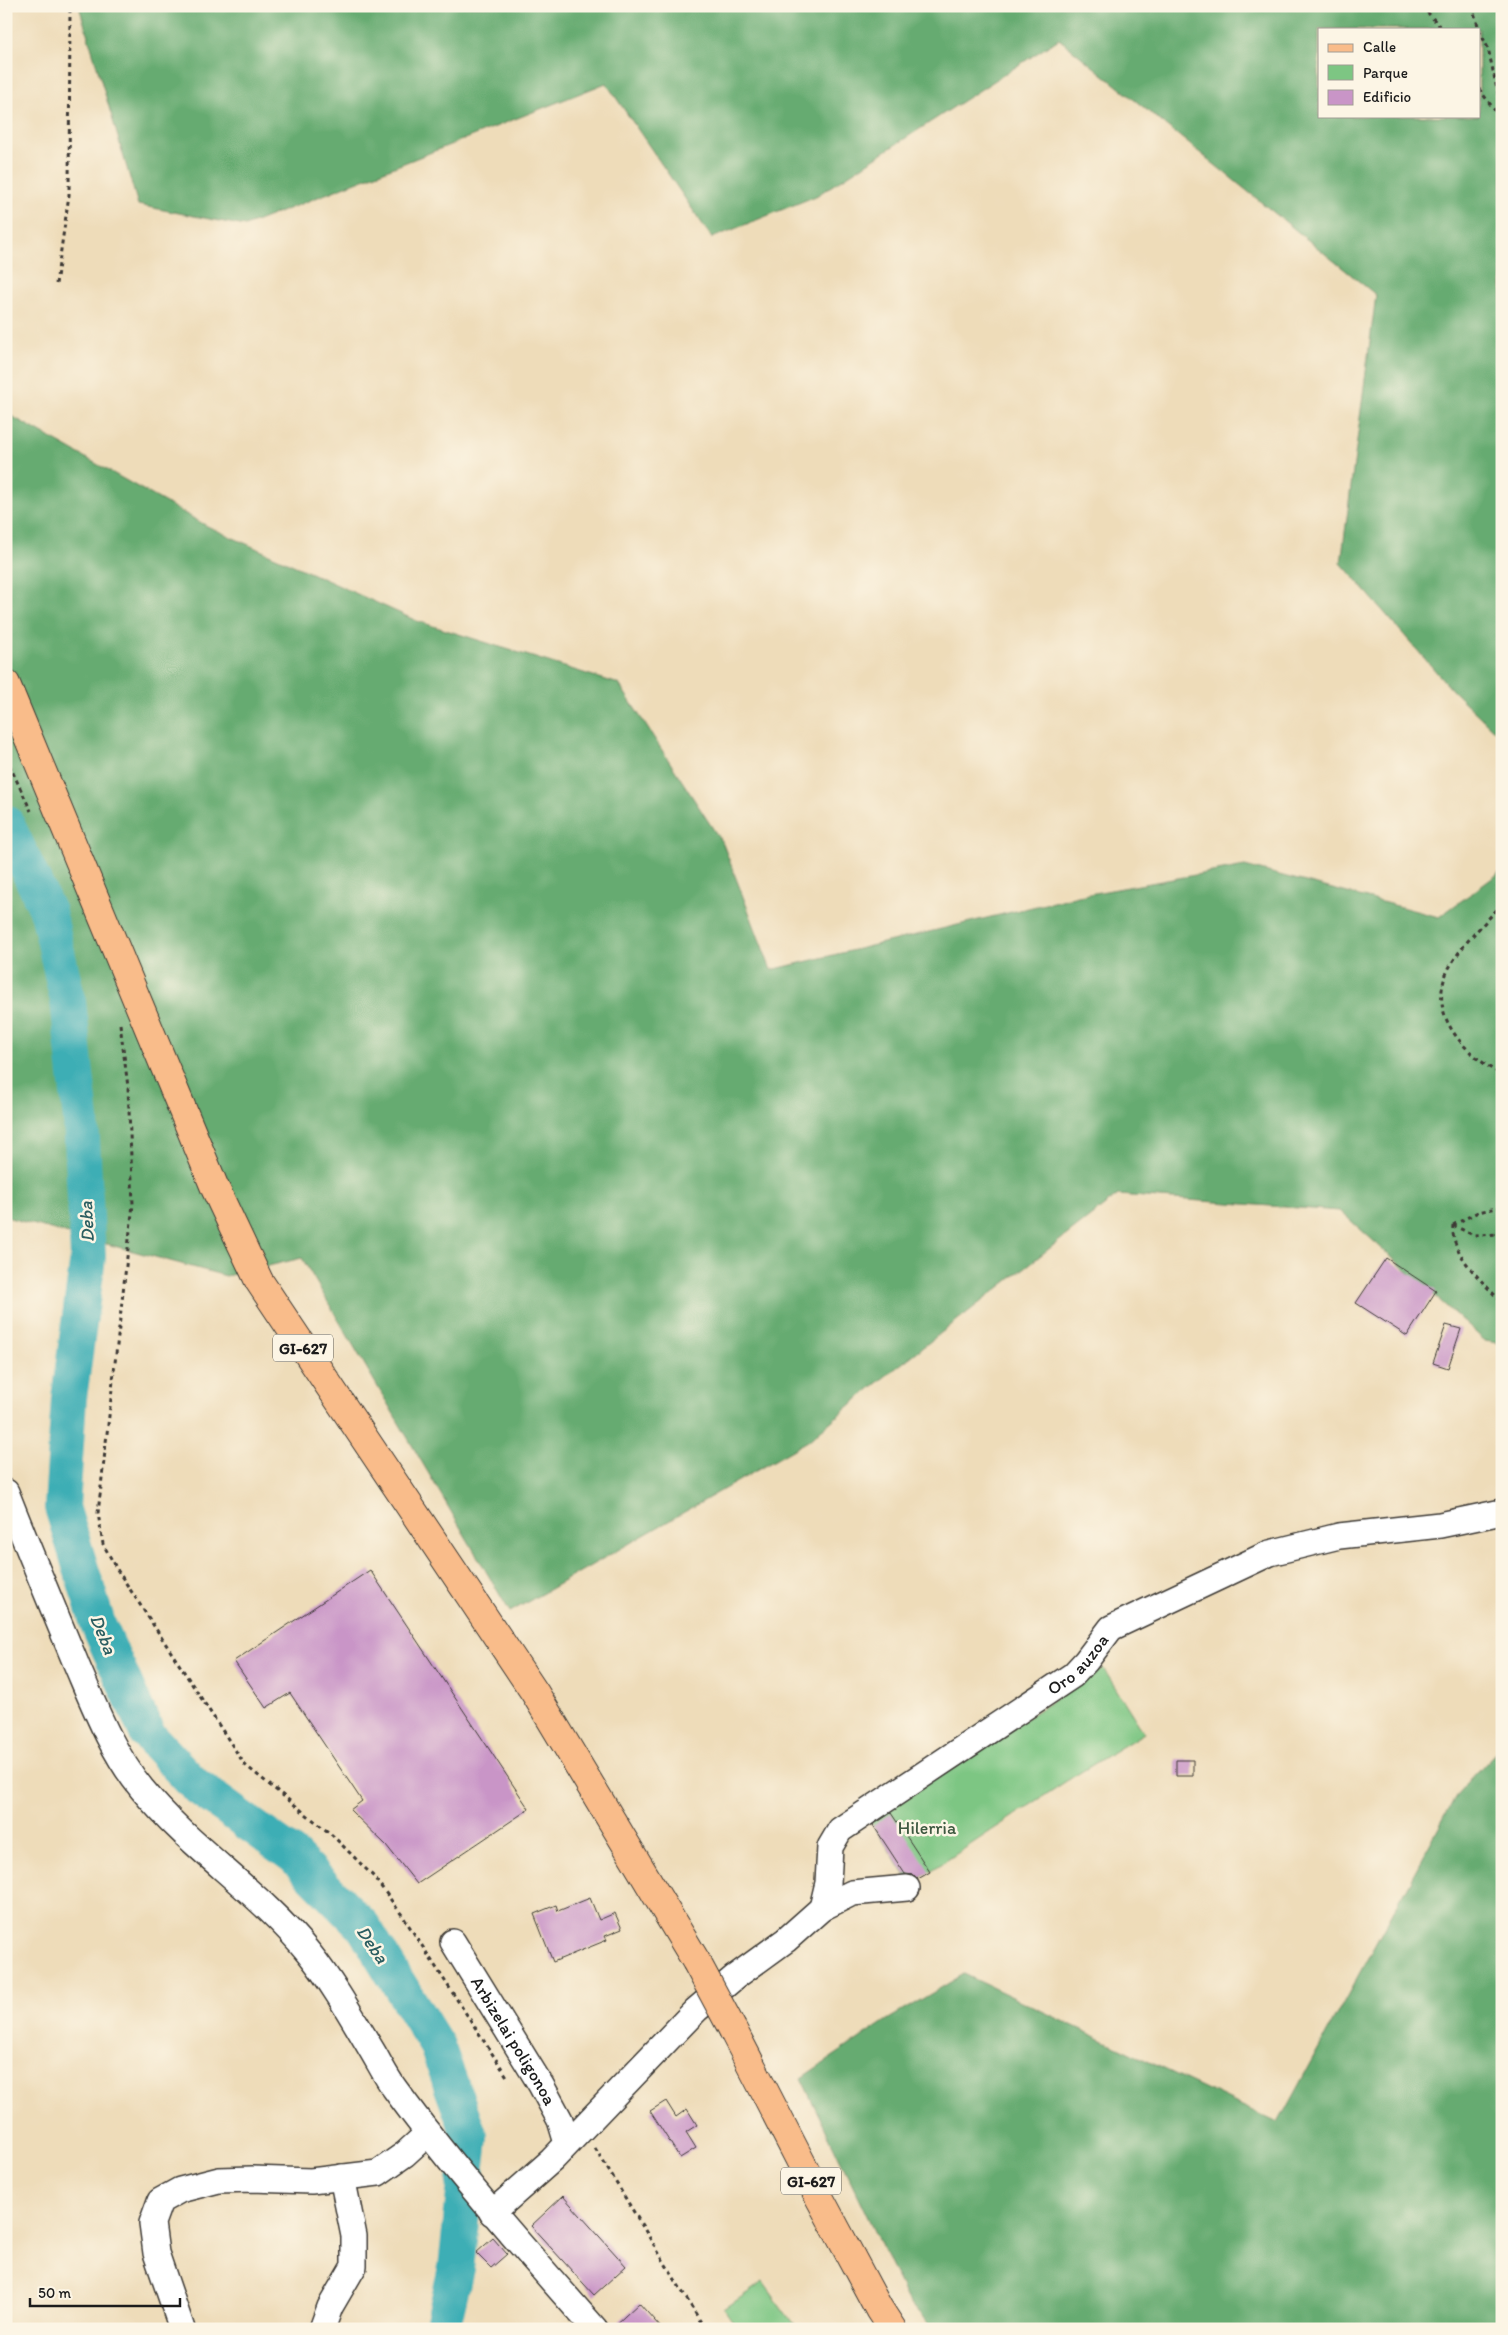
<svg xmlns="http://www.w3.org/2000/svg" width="1508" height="2335" viewBox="0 0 1508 2335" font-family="Itim,sans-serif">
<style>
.green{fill:#7dc683;stroke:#4c7150}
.forest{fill:#66ab71;stroke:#416446;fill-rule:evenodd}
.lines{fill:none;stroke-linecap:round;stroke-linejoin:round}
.river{stroke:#3daeb5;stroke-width:36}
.building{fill:#c995c7}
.minor-casing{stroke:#3c3934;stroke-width:28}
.major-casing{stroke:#3c3934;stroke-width:30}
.path{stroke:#3c3934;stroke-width:3;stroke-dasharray:4 4;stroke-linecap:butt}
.minor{stroke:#fff;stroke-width:25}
.major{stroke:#f9bc8a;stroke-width:28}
.major-bridge-casing{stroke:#3c3934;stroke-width:30;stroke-linecap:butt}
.major-bridge{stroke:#f9bc8a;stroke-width:28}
.labels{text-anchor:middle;stroke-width:5;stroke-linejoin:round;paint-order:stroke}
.shield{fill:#fcf5e5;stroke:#5f5d58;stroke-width:1}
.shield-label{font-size:16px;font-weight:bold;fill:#1c1c1c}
.street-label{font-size:18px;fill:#1c1c1c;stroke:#fcf5e5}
.park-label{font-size:18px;fill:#3e5840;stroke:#fcf5e5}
.water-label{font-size:19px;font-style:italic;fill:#2b5e61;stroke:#fcf5e5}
</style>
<rect width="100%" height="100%" fill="#fcf5e5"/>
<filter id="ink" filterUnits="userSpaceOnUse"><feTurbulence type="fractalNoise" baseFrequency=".02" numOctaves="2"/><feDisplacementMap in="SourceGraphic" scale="10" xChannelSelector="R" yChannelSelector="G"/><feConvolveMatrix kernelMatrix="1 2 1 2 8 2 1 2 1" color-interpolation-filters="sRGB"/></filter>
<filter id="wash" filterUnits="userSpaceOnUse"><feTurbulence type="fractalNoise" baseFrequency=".0096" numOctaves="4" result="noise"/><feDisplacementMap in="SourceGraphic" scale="20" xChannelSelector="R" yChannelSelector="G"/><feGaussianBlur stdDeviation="1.12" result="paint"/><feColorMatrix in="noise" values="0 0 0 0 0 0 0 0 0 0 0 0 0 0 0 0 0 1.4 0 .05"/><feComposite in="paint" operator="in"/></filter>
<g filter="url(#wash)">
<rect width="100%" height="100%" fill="#eedcb9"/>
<path class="green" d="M1103,1668L1144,1733L1068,1780L911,1884L870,1820Z
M763,2282L797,2329H738L724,2309Z"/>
<path class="forest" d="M79,6H1502V738L1453,691L1341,563L1376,295L1059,39L816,196L712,238L606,83L245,226L138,205ZM1319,29H1479V116H1319Z
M6,413L207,526L417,621L619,684L723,844L771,970L1078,896L1245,866L1439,917L1502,871V1344L1485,1341L1340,1211L1118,1195L873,1386L808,1441L510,1612L302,1258L226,1276L6,1217Z
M1502,1745V2329H933L907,2299L801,2078L887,2020L964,1974L1278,2123L1457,1794Z"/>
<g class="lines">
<path class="river" d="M6,823L48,912L68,1001L81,1120L88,1257L69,1398L62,1507L98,1624L148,1735L195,1785L294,1856L363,1926L437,2046L470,2137L456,2268L442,2329"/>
</g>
<g id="blocks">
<path class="building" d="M1386,1258L1436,1291L1407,1336L1356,1303Z
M1446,1325L1461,1329L1448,1368L1433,1363Z
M370,1570L529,1809L417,1884L386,1845L350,1810L362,1801L290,1693L266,1708L234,1661Z
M1176,1760H1193V1776H1176Z
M891,1813L930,1872L918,1879L913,1875L905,1874L873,1825Z
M590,1898L599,1920L615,1913L622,1929L605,1936L607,1940L553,1962L534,1914L556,1905L558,1911Z
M666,2101L676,2117L687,2109L697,2125L686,2132L696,2148L680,2158L650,2111Z
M563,2196L626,2266L594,2295L531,2226Z
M493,2238L507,2254L491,2268L476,2253Z
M639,2303L662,2329H611Z"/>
</g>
</g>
<g filter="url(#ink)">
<use href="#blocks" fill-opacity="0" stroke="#3c3934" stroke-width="1"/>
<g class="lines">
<g class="minor-casing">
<g id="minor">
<path d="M6,1492C29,1551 53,1608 77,1666C95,1708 113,1754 142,1789C192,1850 260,1892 309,1953C333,1983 352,2017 371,2049C379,2062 386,2077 395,2089C456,2173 526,2251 595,2329"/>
<path id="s1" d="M822,1908L828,1883L830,1847L840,1830L1073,1675L1086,1661L1111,1628L1270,1553L1339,1536L1440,1525L1502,1512"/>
<path id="s2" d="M453,1942L541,2085L560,2120L567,2143"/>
<path d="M492,2213L552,2160L696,2010L735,1977L786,1940L822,1908L852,1893L907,1888"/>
<path d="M182,2329L156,2253L152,2223L160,2201L180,2190L219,2180L252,2179L311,2181L378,2173L405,2154L428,2133"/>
<path d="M322,2329L330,2307L354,2266V2236L342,2177"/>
</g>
</g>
<g class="major-casing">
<path id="major" d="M6,684L215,1188L259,1281L535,1693L696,1961
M733,2030L819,2197L879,2309L892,2329"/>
</g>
<path class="path" d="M1422,6L1442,29
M1472,6L1479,29
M1479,30L1488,48L1502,112
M1479,89L1502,120
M56,284L69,195L70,6
M6,758L31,811
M1502,904C1484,924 1460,946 1448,970C1426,1015 1465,1054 1502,1075
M120,1024L128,1087L133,1204L98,1513L103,1544L118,1571L245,1765L332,1835L374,1877L402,1915L508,2078
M1453,1225C1450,1255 1484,1282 1502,1303
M1453,1225L1478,1212L1502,1207
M1453,1225L1473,1235L1502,1234
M595,2148L705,2329"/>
<use href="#minor" class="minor"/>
<use href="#major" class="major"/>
<g class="major-bridge-casing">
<path id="major-bridge" d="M696,1961L733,2030"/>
</g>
<use href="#major-bridge" class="major-bridge"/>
</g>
</g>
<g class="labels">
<g class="shield">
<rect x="273" y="1334.5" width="60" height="27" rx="4"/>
<rect x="781" y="2167.5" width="60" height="27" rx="4"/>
</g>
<g class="shield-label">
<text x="303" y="1354">GI-627</text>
<text x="811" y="2187">GI-627</text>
</g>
<g class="street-label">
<text dy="6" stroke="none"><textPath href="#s1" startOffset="372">Oro auzoa</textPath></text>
<text dy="6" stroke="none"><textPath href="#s2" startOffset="116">Arbizelai poligonoa</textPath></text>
</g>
<g class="park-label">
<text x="927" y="1834">Hilerria</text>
</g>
<g class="water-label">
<text transform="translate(86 1222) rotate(-93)" y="7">Deba</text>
<text transform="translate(104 1634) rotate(68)" y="7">Deba</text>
<text transform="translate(373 1944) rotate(56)" y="7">Deba</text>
</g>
</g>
<rect width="1508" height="2335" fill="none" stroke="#fcf5e5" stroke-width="25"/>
<rect x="1318" y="28" width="162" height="90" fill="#fcf5e5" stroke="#a29e95"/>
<rect x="1328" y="44" width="25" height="8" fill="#f9bc8a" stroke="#a29e95"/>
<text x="1363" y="52" font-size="15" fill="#1c1c1c">Calle</text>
<rect x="1328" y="65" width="25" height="15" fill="#7dc683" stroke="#a29e95"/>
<text x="1363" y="78" font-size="15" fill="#1c1c1c">Parque</text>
<rect x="1328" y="90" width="25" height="15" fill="#c995c7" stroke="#a29e95"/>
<text x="1363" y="102" font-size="15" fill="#1c1c1c">Edificio</text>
<path d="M30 2298v8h150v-8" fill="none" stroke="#1c1c1c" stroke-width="2.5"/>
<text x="38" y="2298" font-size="15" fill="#1c1c1c" stroke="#fcf5e5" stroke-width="4" paint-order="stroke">50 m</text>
</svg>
